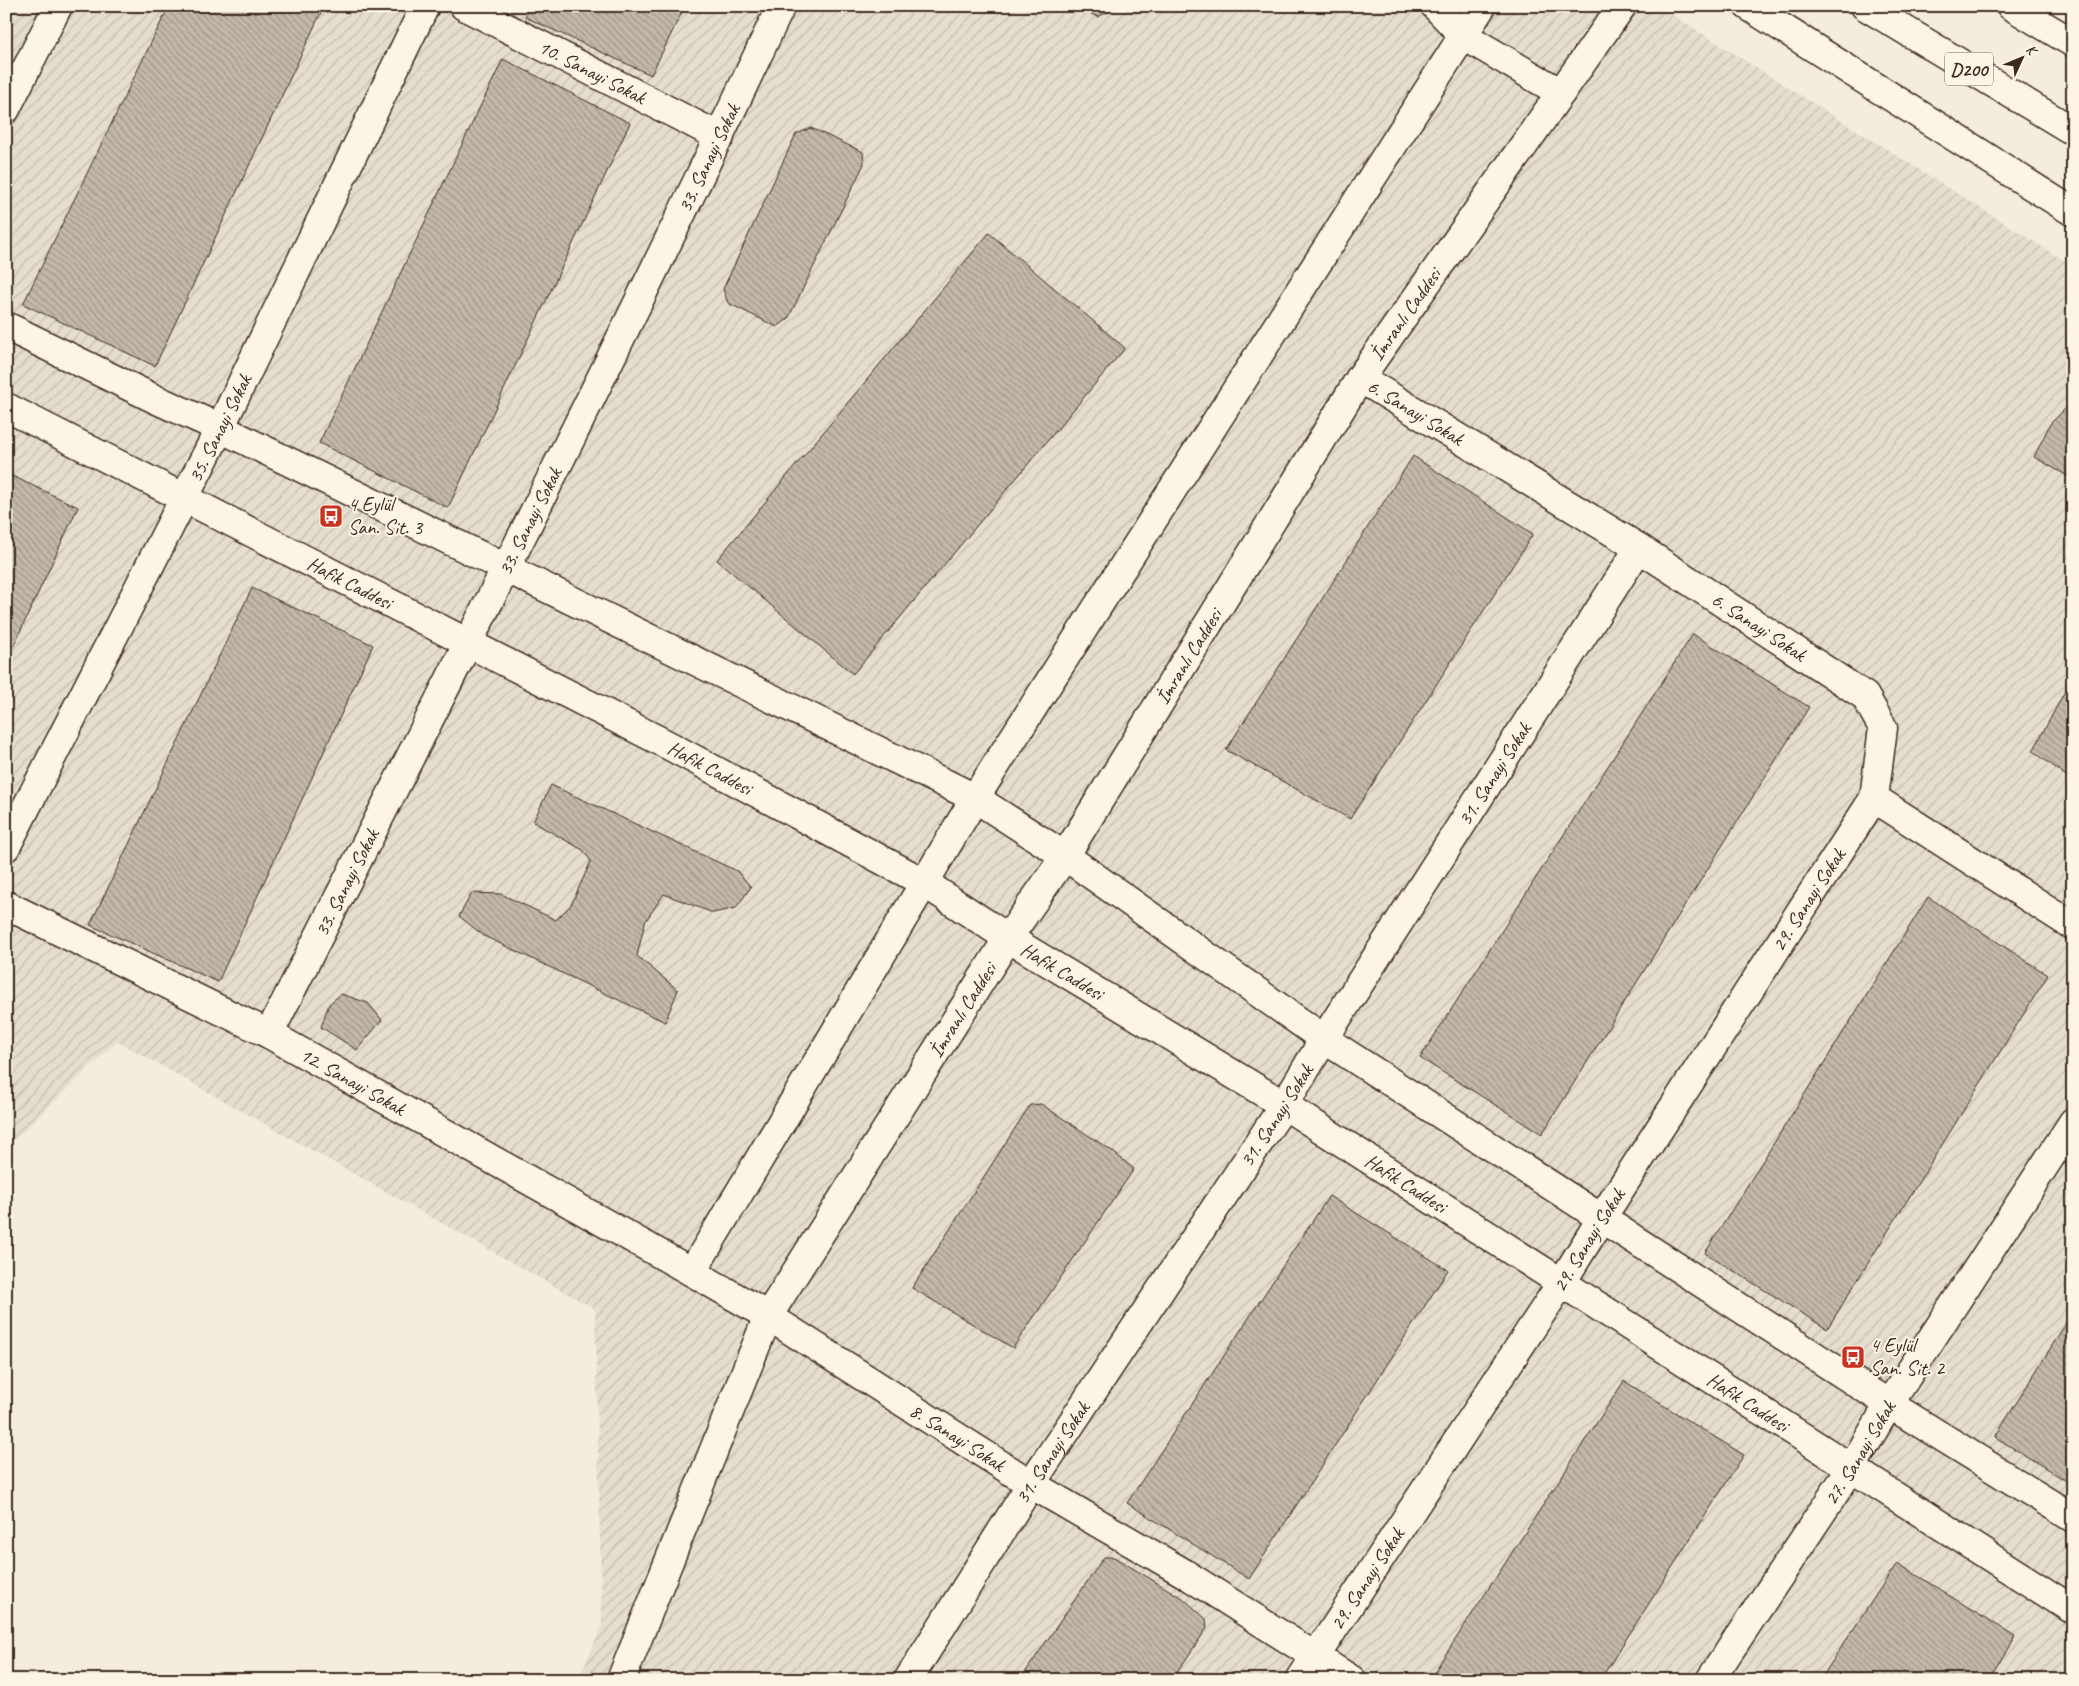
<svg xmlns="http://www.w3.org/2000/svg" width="2079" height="1686" viewBox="0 0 2079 1686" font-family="Caveat,sans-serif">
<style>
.industrial{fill:url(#industrial-furrows)}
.building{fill:url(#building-back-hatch);stroke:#3b2a1e}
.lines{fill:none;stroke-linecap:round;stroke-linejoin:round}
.minor-casing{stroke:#3b2a1e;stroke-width:31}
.trunk-casing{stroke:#3b2a1e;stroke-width:31}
.minor{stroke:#fcf5e5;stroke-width:28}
.trunk{stroke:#fcf5e5;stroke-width:28}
.labels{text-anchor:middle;stroke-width:4;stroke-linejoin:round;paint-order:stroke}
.shield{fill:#fcf5e5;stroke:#75675a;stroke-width:1}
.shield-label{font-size:19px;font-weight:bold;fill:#3b2a1e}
.street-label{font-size:20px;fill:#3b2a1e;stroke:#fcf5e5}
.poi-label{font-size:20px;fill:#3b2a1e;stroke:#fcf5e5;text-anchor:start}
</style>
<defs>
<pattern id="industrial-furrows" width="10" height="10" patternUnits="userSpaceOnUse" patternTransform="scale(1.25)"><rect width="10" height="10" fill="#e5ddce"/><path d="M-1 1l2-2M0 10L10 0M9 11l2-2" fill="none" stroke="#c5beb0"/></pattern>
<pattern id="building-back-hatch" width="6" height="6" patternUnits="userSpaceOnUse" patternTransform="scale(1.25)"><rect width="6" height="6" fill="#c3b9aa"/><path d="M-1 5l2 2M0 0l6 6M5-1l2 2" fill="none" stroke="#a0978a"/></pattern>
</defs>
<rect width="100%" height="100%" fill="#f4eddd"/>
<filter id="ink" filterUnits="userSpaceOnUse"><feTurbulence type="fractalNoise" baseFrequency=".02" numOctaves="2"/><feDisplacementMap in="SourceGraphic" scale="10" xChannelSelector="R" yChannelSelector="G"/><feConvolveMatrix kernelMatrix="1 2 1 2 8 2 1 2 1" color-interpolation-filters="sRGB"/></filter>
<g filter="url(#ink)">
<path class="industrial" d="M6,6H1658L2073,266V1680H578L602,1626L595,1309L117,1041L6,1148Z"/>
<path class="building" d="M169,6H324L155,366L23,304Z
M530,6H685L651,75L525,17Z
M1073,6H1141L1136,11L1117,7L1098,17Z
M503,59L630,123L448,508L319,443Z
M811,128L863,152L864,164L788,319L777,327L728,303L723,289L796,134Z
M989,233L1125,348L853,674L717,560Z
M2072,402L2073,403V479L2034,457L2050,424Z
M1413,456L1533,534L1350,819L1226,750Z
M6,473L78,507L6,662Z
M252,588L373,645L218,982L90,925Z
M1693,634L1809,707L1542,1134L1420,1058Z
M2073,676V781L2033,751Z
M551,785L737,871L751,887L736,908L713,913L664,894L645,922L637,956L678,990L665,1022L484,936L459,916L472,893L501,894L556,920L571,905L591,861L583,850L533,822Z
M2073,803V821L2069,811Z
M1928,897L2048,975L1827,1329L1705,1253Z
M341,994L368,1003L382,1020L357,1050L321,1027L329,1004Z
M1041,1104L1112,1151L1134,1169L1013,1348L912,1288L1030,1105Z
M1329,1196L1448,1270L1249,1579L1127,1503Z
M2073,1312V1485L1995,1437Z
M1624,1381L1744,1455L1600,1680H1429Z
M1104,1557H1114L1184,1599L1206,1619L1207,1628L1172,1680H1020Z
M1897,1563L2016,1637L1989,1680H1820Z"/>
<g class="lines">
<g class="minor-casing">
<g id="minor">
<path id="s1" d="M464,6L720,137"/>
<path d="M1435,6L1464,36L1561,93"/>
<path d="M1748,6L2073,212"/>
<path d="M6,109L58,6"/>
<path d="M6,326L155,399L220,428L975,798L1065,856L1324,1039L1889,1404L2073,1518"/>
<path id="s2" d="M1360,378L1639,548L1865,696L1883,728L1874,798L2073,926"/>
<path id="s3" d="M6,407L666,744L923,882L1008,938L1284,1105L2073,1610"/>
<path id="s4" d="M6,847L220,428L425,6"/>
<path id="s5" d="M6,905L269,1034L692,1272L768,1316L1031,1484L1184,1573L1352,1680"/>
<path id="s6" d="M269,1034C443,693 618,352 781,6"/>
<path d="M692,1272L975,798L1482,6"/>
<path id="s7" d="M621,1680L768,1316L1008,938L1065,856L1360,378L1622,6"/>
<path id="s8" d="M908,1680L1031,1484L1284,1105L1324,1039L1639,548"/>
<path id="s9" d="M1300,1680L1562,1282L1601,1219L1874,798"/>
<path id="s10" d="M1710,1680L1852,1467L1889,1404L2073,1122"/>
</g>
</g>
<g class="trunk-casing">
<path id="trunk" d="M1865,6L2073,131
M2011,6L2073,43"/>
</g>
<use href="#minor" class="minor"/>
<use href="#trunk" class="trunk"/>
</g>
</g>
<defs>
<g id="bus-square" transform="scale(1.25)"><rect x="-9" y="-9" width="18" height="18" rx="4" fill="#c8321e" stroke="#fcf5e5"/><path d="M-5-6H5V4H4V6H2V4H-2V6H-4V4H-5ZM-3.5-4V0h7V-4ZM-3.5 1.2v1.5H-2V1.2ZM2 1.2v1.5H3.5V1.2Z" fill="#fff"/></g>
</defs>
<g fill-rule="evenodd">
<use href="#bus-square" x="331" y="516"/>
<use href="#bus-square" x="1853" y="1357"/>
</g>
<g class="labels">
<rect class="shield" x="1945" y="52.5" width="48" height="33" rx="4"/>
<g class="shield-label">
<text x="1969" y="76">D200</text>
</g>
<g class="street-label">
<text dy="7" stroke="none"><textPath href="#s1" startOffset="144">10. Sanayi Sokak</textPath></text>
<text dy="7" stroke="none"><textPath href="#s6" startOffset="980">33. Sanayi Sokak</textPath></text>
<text dy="7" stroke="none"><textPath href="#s7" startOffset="1580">İmranlı Caddesi</textPath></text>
<text dy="7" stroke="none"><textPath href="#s2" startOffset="65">6. Sanayi Sokak</textPath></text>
<text dy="7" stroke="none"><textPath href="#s4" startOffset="470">35. Sanayi Sokak</textPath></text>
<text dy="7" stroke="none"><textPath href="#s6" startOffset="575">33. Sanayi Sokak</textPath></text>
<text dy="7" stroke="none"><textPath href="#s3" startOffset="386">Hafik Caddesi</textPath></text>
<text dy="7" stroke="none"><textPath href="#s2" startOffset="470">6. Sanayi Sokak</textPath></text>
<text dy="7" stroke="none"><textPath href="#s7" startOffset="1175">İmranlı Caddesi</textPath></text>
<text dy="7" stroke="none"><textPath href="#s3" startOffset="791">Hafik Caddesi</textPath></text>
<text dy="7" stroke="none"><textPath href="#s8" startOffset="1079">31. Sanayi Sokak</textPath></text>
<text dy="7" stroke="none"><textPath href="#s6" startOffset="170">33. Sanayi Sokak</textPath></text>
<text dy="7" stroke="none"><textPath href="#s9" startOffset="931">29. Sanayi Sokak</textPath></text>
<text dy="7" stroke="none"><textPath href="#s3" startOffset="1198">Hafik Caddesi</textPath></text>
<text dy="7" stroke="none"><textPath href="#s7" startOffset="755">İmranlı Caddesi</textPath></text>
<text dy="7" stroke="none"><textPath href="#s5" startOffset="389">12. Sanayi Sokak</textPath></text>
<text dy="7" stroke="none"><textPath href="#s8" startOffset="674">31. Sanayi Sokak</textPath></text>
<text dy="7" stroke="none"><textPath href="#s3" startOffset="1602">Hafik Caddesi</textPath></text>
<text dy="7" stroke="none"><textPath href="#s9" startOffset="526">29. Sanayi Sokak</textPath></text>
<text dy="7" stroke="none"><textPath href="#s3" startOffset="2008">Hafik Caddesi</textPath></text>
<text dy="7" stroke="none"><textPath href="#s5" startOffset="1091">8. Sanayi Sokak</textPath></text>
<text dy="7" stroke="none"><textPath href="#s10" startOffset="272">27. Sanayi Sokak</textPath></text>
<text dy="7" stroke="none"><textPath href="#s8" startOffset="269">31. Sanayi Sokak</textPath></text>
<text dy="7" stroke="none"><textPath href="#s9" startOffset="121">29. Sanayi Sokak</textPath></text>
</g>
<g class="poi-label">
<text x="348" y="511">4 Eylül<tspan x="348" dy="23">San. Sit. 3</tspan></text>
<text x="1870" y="1352">4 Eylül<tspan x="1870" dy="23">San. Sit. 2</tspan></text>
</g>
</g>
<rect width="2079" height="1686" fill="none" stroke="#fcf5e5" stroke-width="25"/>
<rect x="12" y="12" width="2054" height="1661" fill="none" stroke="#3b2a1e" stroke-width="2" filter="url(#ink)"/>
<g transform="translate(2022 58) rotate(46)" stroke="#fcf5e5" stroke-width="4" paint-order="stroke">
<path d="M0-4L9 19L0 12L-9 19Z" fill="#3b2a1e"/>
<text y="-8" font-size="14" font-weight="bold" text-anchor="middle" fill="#3b2a1e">K</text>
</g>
</svg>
